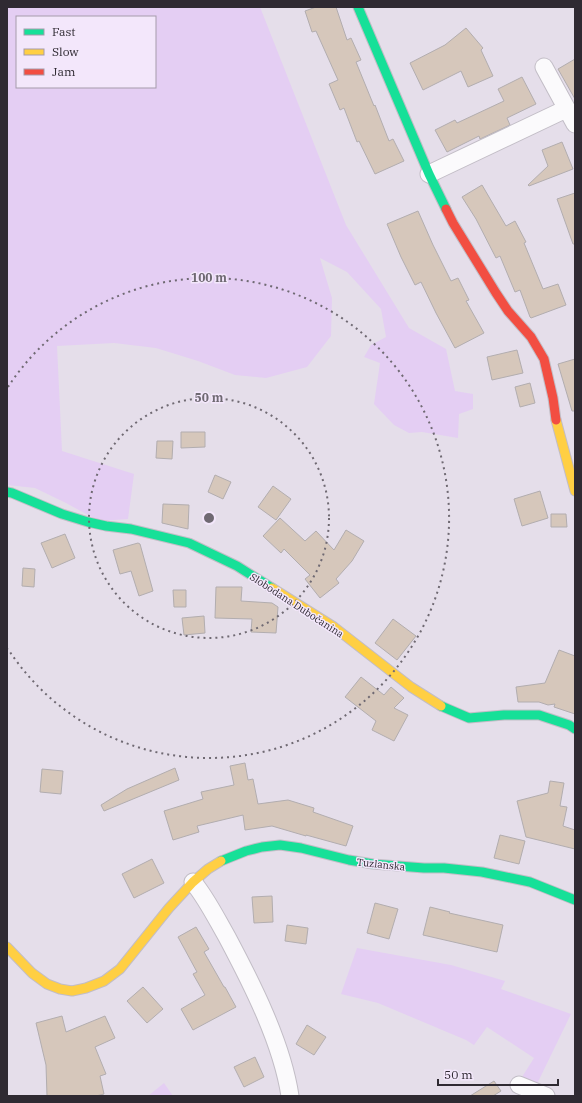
<svg xmlns="http://www.w3.org/2000/svg" width="582" height="1103" viewBox="0 0 582 1103" font-family="'IBM Plex Serif',serif">
<style>
.green{fill:#e4cef3;fill-rule:evenodd}
.building{fill:#d6c7bb;stroke:#b2adaf}
.lines{fill:none;stroke-linecap:round;stroke-linejoin:round}
.street-casing{stroke:#c2bdc6;stroke-width:19}
.fast-casing{stroke:#c2bdc6;stroke-width:11}
.slow-casing{stroke:#c2bdc6;stroke-width:11}
.jam-casing{stroke:#c2bdc6;stroke-width:11}
.street{stroke:#fbfafc;stroke-width:17}
.fast{stroke:#16e098;stroke-width:9}
.slow{stroke:#ffcf43;stroke-width:9}
.jam{stroke:#f24e42;stroke-width:9}
.ring{fill:none;stroke:#6f6972;stroke-width:2;stroke-dasharray:2 4}
.labels{text-anchor:middle;stroke-width:3;stroke-linejoin:round;paint-order:stroke}
.street-label{font-size:10px;fill:#2f2a32;stroke:#f3e7fb}
.centre{fill:#6f6972;stroke:#f3e7fb;stroke-width:2}
.ring-label{font-size:12px;text-anchor:middle;font-weight:bold;fill:#6f6972;stroke:#f3e7fb;stroke-width:3;stroke-linejoin:round;paint-order:stroke}
</style>
<rect width="100%" height="100%" fill="#e5deea"/>
<path class="green" d="M7,7H260L346,225L409,328L446,349L455,391L473,394V409L459,414L458,438L422,432L409,433L394,425L374,404L380,363L364,357L371,345L386,337L381,309L347,272L320,258L332,298L331,336L307,367L266,378L235,375L198,361L156,348L114,343L57,346L62,451L134,474L128,519L99,521L66,503L35,488L7,485ZM17,17H155V87H17Z
M357,948L451,965L505,981L501,989L571,1014L536,1086L522,1077L534,1058L487,1027L474,1045L466,1040L378,1003L341,994Z
M164,1083L173,1096H148Z"/>
<path class="building" d="M316,7H336L347,40L351,38L361,60L356,62L374,106L375,105L389,141L393,139L404,161L375,174L359,141L357,142L344,108L340,110L329,84L338,80L316,31L312,32L305,11Z
M466,28L483,48L481,50L493,76L468,87L461,71L423,90L410,63L445,45Z
M575,59V99L558,69Z
M522,77L536,104L507,118L510,125L480,139L479,136L447,152L435,130L455,120L457,123L504,101L498,89Z
M562,142L573,169L529,186L528,185L548,166L542,150Z
M482,185L506,226L515,221L526,242L524,243L543,289L558,284L566,305L531,318L530,317L520,290L515,292L500,256L496,258L476,219L462,197Z
M575,193V244H573L557,199Z
M418,211L433,245L451,281L458,278L469,300L466,301L484,333L455,348L436,313L421,282L415,285L401,257L387,224Z
M517,350L523,373L492,380L487,357Z
M575,359V411H572L558,364Z
M530,383L535,403L520,407L515,387Z
M181,432H205V447L181,448Z
M157,441H173L172,459L156,458Z
M215,475L231,482L223,499L208,492Z
M273,486L291,499L276,520L258,507Z
M540,491L548,518L522,526L514,499Z
M163,504L189,505L188,529L162,523Z
M551,514H566L567,527H551Z
M280,518L305,541L316,531L334,550L346,530L364,541L352,561L336,579L339,583L320,598L305,579L310,575L284,549L281,553L263,536Z
M65,534L75,558L52,568L41,543Z
M138,543L140,544L153,591L139,596L131,571L120,574L113,550Z
M23,568L35,569L34,587L22,586Z
M216,587H242L241,601L272,603L278,607L276,633L251,632L252,619L215,618Z
M173,590H186V607H174Z
M204,616L205,633L184,635L182,618Z
M393,619L416,636L397,660L375,643Z
M559,650L575,656V714L554,707L555,704L548,705L539,702H518L516,687L545,683Z
M361,677L384,695L391,687L404,698L394,708L408,715L394,741L372,730L376,721L345,697Z
M245,763L248,780L253,779L258,804L288,800L314,808L313,812L353,826L346,846L306,835V836L272,826L245,830L243,815L197,826L199,832L173,840L164,811L203,799L201,792L234,785L230,766Z
M175,768L179,780L104,811L101,805L127,789Z
M42,769L63,771L61,794L40,792Z
M550,781L564,783L560,806L567,807L563,826L575,830V849L526,837L517,801L548,793Z
M500,835L525,841L519,864L494,858Z
M152,859L164,883L134,898L122,874Z
M272,896L273,922L254,923L252,897Z
M375,903L398,909L389,939L367,933Z
M430,907L450,912L449,913L503,925L497,952L423,935Z
M287,925L308,928L306,944L285,941Z
M196,927L209,949L204,952L224,987H225L236,1007L193,1030L181,1009L205,995L193,974L197,972L178,937Z
M143,987L163,1009L147,1023L127,1001Z
M62,1016L66,1032L105,1016L115,1038L95,1047L106,1074L100,1076L104,1094L96,1096H47L46,1065L36,1023Z
M307,1025L326,1037L314,1055L296,1044Z
M255,1057L264,1077L244,1087L234,1067Z
M494,1081L501,1091L493,1096H470Z"/>
<g class="lines">
<g class="street-casing">
<path id="street" d="M544,67L575,124
M429,174L566,109
M193,882C207,899 216,918 227,937C252,984 282,1043 290,1096
M519,1085L546,1096"/>
</g>
<g class="fast-casing">
<path id="fast" d="M358,7L429,174L446,209
M7,492L12,493L62,514L88,522L106,526L131,529L189,543L237,566L272,588
M441,706L469,718L504,715H539L569,725L575,729
M221,861L246,851L262,847L280,845L301,848L349,860L373,864L424,868H444L482,872L530,882L575,900"/>
</g>
<g class="slow-casing">
<path id="slow" d="M556,420L575,491
M272,588L334,627L411,687L441,706
M7,947L32,973L47,984L60,989L72,991L86,988L104,981L120,969L169,908L193,882L208,869L221,861"/>
</g>
<g class="jam-casing">
<path id="jam" d="M446,209L453,223L496,293L508,311L531,337L544,359L553,398L556,420"/>
</g>
<use href="#street" class="street"/>
<use href="#fast" class="fast"/>
<use href="#slow" class="slow"/>
<use href="#jam" class="jam"/>
</g>
<g class="ring">
<circle cx="209" cy="518" r="120"/>
<path d="M8 387A240 240 0 1 1 8 649"/>
</g>
<g class="labels">
<g class="street-label">
<text transform="translate(297 605) rotate(33)" y="4">Slobodana Dubočanina</text>
<text transform="translate(381 864) rotate(6)" y="4">Tuzlanska</text>
</g>
</g>
<circle cx="209" cy="518" r="6" class="centre"/>
<g class="ring-label">
<text x="209" y="282">100 m</text>
<text x="209" y="402">50 m</text>
</g>
<rect width="582" height="1103" fill="none" stroke="#2f2a32" stroke-width="16"/>
<rect x="16" y="16" width="140" height="72" fill="#f3e7fb" stroke="#a59bab"/>
<rect x="24" y="29" width="20" height="6" fill="#16e098" stroke="#a59bab"/>
<text x="52" y="36" font-size="12" fill="#2f2a32">Fast</text>
<rect x="24" y="49" width="20" height="6" fill="#ffcf43" stroke="#a59bab"/>
<text x="52" y="56" font-size="12" fill="#2f2a32">Slow</text>
<rect x="24" y="69" width="20" height="6" fill="#f24e42" stroke="#a59bab"/>
<text x="52" y="76" font-size="12" fill="#2f2a32">Jam</text>
<path d="M438 1079v6h120v-6" fill="none" stroke="#2f2a32" stroke-width="2"/>
<text x="444" y="1079" font-size="12" fill="#2f2a32" stroke="#f3e7fb" stroke-width="3" paint-order="stroke">50 m</text>
</svg>
